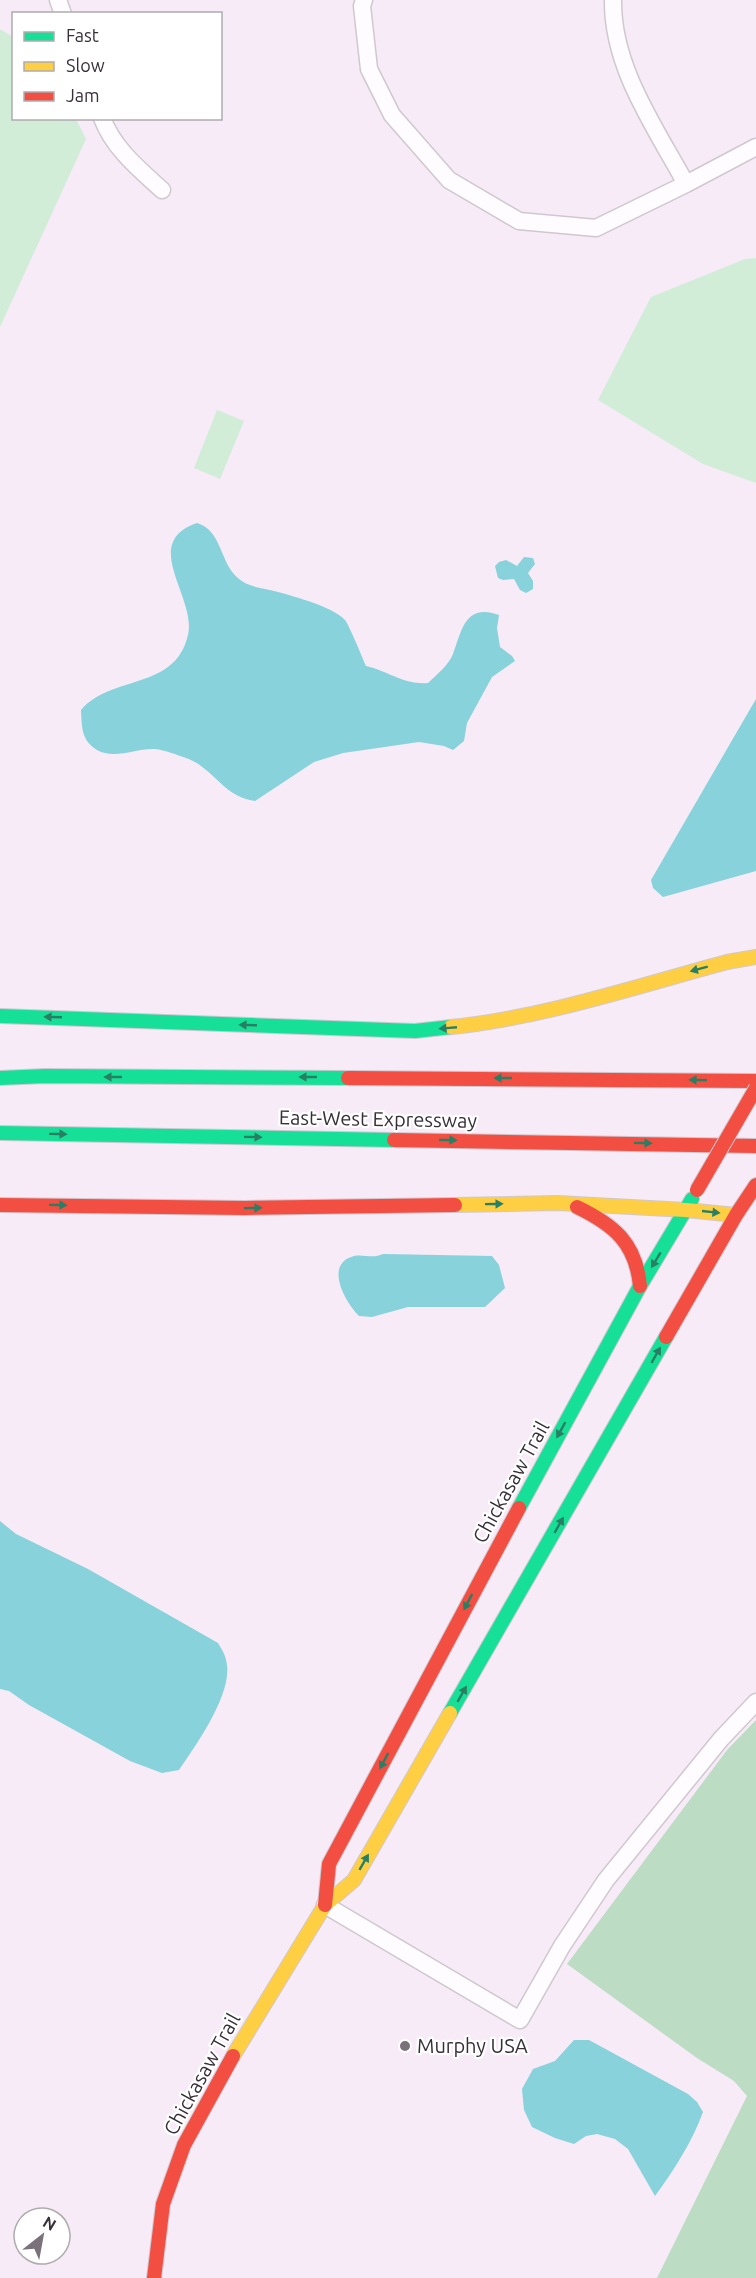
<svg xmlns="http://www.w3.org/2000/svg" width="756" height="2278" viewBox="0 0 756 2278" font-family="Ubuntu,sans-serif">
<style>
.green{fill:#d1edd7}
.forest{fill:#bcdcc3}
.water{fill:#87d2db}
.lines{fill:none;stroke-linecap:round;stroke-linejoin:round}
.street-casing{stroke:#d0c8d0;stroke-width:19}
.fast-casing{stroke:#d0c8d0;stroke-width:16}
.slow-casing{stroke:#d0c8d0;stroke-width:16}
.jam-casing{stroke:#d0c8d0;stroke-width:16}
.street{stroke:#fefcfe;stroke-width:16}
.fast{stroke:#16e098;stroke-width:14}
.slow{stroke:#ffcf43;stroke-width:14}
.jam{stroke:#f24e42;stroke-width:14}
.jam-bridge-casing{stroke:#d0c8d0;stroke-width:16;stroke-linecap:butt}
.jam-bridge{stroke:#f24e42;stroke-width:14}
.oneway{fill:#297f63}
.poi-dot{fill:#7a717a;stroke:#fff;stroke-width:2}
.labels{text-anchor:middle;stroke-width:4.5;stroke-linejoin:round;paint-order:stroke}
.street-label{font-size:20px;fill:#383038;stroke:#fff}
.poi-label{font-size:20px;fill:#383038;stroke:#fff;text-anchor:start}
</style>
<rect width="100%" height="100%" fill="#f6ebf6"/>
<path class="green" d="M0,29L13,37L14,118L76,119L86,139L0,327Z
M756,258V483L703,464L598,400L651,297L745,259Z
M217,410L244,421L220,479L194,468Z"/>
<path class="forest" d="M756,1720V2278H657L747,2096L734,2081L697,2058L567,1964L727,1750Z"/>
<path class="water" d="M197,523C223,531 219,563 239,579C250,588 265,588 278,592C296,597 333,607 345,620C350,627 362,657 366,666C388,671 404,685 428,683C436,675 449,665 453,654C462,630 465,603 499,615L497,628L500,647L512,656L515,661L492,677L467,723L464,741L453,750L444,746L419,742L343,753L314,762L255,801C223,797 213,767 186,758C177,755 165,750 155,749C136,748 115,760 97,750C81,740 82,727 81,710C112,674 175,691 188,635C197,597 139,543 197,523Z
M524,557L533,558L535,564L528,573L533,581V589L526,593L520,590L514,579L503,580L498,578L495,566L499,562L506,560L517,566Z
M756,699V871L663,897L653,888L651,880Z
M383,1254L492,1256L499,1265L505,1288L485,1307H408L372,1317L359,1316C346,1303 323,1264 354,1256C364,1254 373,1259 383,1254Z
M0,1521L16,1534L88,1569L218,1643C221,1648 225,1654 226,1660C235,1691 196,1745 179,1770L162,1773L130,1761L29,1705L9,1691L0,1689Z
M574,2040H589L688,2094L697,2102L703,2112C692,2142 674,2170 655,2196L628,2149L615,2139L597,2134L586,2136L574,2144L555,2138L532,2127L524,2110L522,2089L533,2069L555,2061Z"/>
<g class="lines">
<g class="street-casing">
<path id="street" d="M58,0L63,14
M364,0L362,6L369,69L392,115L449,180L519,221L596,228L686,184L756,147
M613,0C612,67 655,127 686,184
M102,118C114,149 138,168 162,190
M325,1905L520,2020L562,1946L606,1880L721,1739L756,1702"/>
</g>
<g class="fast-casing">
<path id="fast" d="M0,1016L415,1031L451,1027
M0,1078L45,1076L348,1078
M0,1133L394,1140
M519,1508L640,1286L692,1199
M450,1713L666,1337"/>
</g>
<g class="slow-casing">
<path id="slow" d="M451,1027C542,1018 638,986 727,962L756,957
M455,1205L558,1203L686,1210L736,1215
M233,2056L325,1905L354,1880L450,1713"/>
</g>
<g class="jam-casing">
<path id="jam" d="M348,1078L756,1081
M394,1140L756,1146
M0,1205L245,1208L455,1205
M577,1207C614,1225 636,1243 640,1286
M666,1337L736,1215L756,1185
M325,1905L329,1864L519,1508
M154,2278L163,2204L184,2145L233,2056"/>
</g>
<use href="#street" class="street"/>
<use href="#fast" class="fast"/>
<use href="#slow" class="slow"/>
<use href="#jam" class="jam"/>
<g class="jam-bridge-casing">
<path id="jam-bridge" d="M697,1190L756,1088"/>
</g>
<use href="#jam-bridge" class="jam-bridge"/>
</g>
<defs><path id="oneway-solid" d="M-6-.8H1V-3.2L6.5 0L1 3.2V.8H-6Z" transform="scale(1.5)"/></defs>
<g class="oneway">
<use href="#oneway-solid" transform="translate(699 969) rotate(165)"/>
<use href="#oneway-solid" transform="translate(53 1017) rotate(-178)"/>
<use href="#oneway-solid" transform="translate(248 1025) rotate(-178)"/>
<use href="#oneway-solid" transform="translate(448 1028) rotate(175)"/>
<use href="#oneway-solid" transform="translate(113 1077) rotate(-180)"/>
<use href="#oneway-solid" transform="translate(308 1077) rotate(-180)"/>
<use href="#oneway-solid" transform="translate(503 1078) rotate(-180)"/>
<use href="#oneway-solid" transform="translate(698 1080) rotate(-179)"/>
<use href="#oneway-solid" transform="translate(58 1134) rotate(1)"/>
<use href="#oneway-solid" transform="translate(253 1137) rotate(1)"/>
<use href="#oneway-solid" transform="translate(448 1140) rotate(1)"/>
<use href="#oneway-solid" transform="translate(643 1143) rotate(1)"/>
<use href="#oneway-solid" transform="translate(494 1204) rotate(-1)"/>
<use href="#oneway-solid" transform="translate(58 1205) rotate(1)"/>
<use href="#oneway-solid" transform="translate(253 1208) rotate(-1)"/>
<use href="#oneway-solid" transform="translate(711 1212) rotate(6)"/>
<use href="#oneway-solid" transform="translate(656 1260) rotate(121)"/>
<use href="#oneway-solid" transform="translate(656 1355) rotate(-60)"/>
<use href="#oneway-solid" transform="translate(561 1430) rotate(119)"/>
<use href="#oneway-solid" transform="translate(559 1525) rotate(-60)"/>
<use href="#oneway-solid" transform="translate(468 1602) rotate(118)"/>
<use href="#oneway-solid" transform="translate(462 1694) rotate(-60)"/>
<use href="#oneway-solid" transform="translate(384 1761) rotate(118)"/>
<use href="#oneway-solid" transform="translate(364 1862) rotate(-60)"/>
</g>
<circle class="poi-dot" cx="405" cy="2046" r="6"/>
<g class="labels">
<g class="street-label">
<text transform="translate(378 1119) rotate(1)" y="7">East-West Expressway</text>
<text transform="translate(511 1482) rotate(-61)" y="7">Chickasaw Trail</text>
<text transform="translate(202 2074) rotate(-61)" y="7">Chickasaw Trail</text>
</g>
<g class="poi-label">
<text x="417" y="2053">Murphy USA</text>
</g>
</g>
<rect x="12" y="12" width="210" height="108" fill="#ffffff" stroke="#afacaf" stroke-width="1.5"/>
<rect x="24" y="32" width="30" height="9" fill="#16e098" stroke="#afacaf" stroke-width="1.5"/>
<text x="66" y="42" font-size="18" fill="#383038">Fast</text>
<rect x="24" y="62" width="30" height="9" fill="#ffcf43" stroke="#afacaf" stroke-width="1.5"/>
<text x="66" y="72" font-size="18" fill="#383038">Slow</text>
<rect x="24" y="92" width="30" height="9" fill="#f24e42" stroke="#afacaf" stroke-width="1.5"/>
<text x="66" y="102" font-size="18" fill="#383038">Jam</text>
<g transform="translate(42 2236) rotate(31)"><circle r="28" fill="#ffffff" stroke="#afacaf" stroke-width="1.5"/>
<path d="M0-4.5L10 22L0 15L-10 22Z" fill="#7a717a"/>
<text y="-9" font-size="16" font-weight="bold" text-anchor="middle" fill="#383038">N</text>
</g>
</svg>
